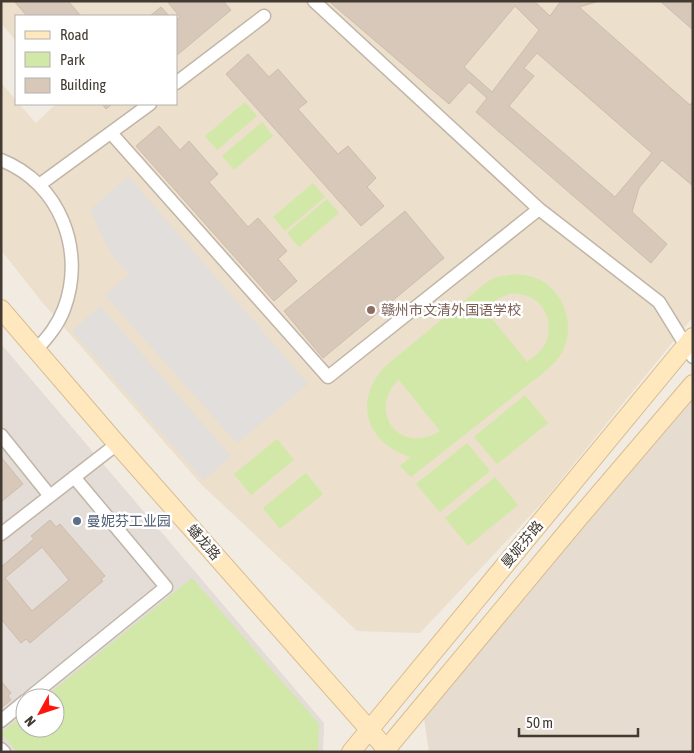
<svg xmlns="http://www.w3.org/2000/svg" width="694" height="753" viewBox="0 0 694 753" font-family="'Asap Condensed','Noto Sans SC',sans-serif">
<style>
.residential{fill:#e6dccf}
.industrial{fill:#e3dcd7;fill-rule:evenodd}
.education{fill:#ecdfcb}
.green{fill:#d2e8a8;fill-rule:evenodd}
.parking{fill:#e2dedb}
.building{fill:#d7c8ba;stroke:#cebcaa;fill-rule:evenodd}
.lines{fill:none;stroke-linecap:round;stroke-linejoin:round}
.street-casing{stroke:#c0b5a7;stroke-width:15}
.secondary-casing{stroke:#d7bd91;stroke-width:20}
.street{stroke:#fff;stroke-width:12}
.secondary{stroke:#ffe8be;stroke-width:18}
.education-dot{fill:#8d6e63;stroke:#fff;stroke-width:2}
.service-dot{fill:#5c6f8a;stroke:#fff;stroke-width:2}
.labels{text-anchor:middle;stroke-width:5;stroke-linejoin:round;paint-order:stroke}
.education-label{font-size:14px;fill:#785e54;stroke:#fff;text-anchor:start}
.service-label{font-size:14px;fill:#4e5e75;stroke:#fff;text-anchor:start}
.street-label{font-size:14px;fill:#433b32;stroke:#fff}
</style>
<rect width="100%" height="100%" fill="#f2ebe2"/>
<path class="residential" d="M693,397V752H429L424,718Z"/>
<path class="industrial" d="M1,344L324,723L323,752H1ZM25,698H55V728H25Z"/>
<path class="education" d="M1,1H693V317L543,502L420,633L357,631L201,484L42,302L1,250V83L16,100V104H19L36,123L56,104H176V16H16V41L1,23Z"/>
<path class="green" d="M245,102L257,116L217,150L205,136Z
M262,122L273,136L234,170L222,156Z
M313,183L325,197L285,231L273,217Z
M327,199L339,213L299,247L287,233Z
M516,274C527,275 537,277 545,283C568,299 575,332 560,356C554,364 546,371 538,377L411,477L400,466L411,457C365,444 352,398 387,365L487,282L496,277ZM512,293C520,294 528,295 535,300C549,310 553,331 544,346C540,353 533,357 527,362L485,310L497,299ZM398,380H399L440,431C402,456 366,413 398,380Z
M525,395L548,423L497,464L474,437Z
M277,439L294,460L251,495L234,474Z
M467,443L490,471L440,512L416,484Z
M306,473L323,494L280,529L263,508Z
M495,477L518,505L468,546L445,518Z
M192,578L319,724L318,752H17L1,733L25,714V728H55V698H44Z"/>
<path class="parking" d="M128,176L308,384L237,443L105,295L129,274L111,254L90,210Z
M100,306L231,456L203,480L72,331Z"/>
<path class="building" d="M14,1H68L81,16H27Z
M167,1H223L231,10L176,56V20L180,17Z
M332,1H534L550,16L561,1H599L579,7L690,105L693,101V186L662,160L639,188L632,212L667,244L651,263L476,112L487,98L469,82L449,104L331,3ZM515,6L539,30L492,92L464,67ZM537,53L652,153L615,197L509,106L534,76L524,68Z
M660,1H693V30Z
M161,7L169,16H150Z
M248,54L269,77L278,69L307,102L298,109L338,154L348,146L376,178L367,187L384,206L361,226L226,74Z
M102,104H112L106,109Z
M159,126L180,150L189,141L218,174L209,182L248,227L258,218L287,251L278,259L297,281L274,301L136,146Z
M405,211L444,258L323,358L284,311Z
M1,457L23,484L1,502Z
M50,520L56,527L60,524L105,576L101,579L103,581L30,643L26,639L21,643L1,619V567L34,539L31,536ZM42,547L69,580L32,611L5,578Z
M1,681L11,693L8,696L11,700L1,708Z"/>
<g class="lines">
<g class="street-casing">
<path id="street" d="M314,1L539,209
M176,83L264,16
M111,133L328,377L539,209L659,302L693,357
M1,160C60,183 86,251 64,309C58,325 48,337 36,350
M39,185L150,104
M1,435L50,496
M1,534L117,444
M29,698L166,587L74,477
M1,721L25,701
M1,749L4,752"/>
</g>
<g class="secondary-casing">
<path id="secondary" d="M1,309L117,444L389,752
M351,752L693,337
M384,752L577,520L693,384"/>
</g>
<use href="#street" class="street"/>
<use href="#secondary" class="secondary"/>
</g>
<circle class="education-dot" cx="371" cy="310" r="5"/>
<circle class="service-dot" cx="77" cy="521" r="5"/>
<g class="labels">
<g class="education-label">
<text x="381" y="315">赣州市文清外国语学校</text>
</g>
<g class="service-label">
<text x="87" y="526">曼妮芬工业园</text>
</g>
<g class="street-label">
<text transform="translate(204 542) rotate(49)" y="5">蟠龙路</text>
<text transform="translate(522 544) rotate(-50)" y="5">曼妮芬路</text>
</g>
</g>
<rect width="694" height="753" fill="none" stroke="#433b32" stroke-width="5"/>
<rect x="15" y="15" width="162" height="90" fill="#ffffff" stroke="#b4b1ad"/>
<rect x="25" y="31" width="25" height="8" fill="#ffe8be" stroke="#b4b1ad"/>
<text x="60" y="40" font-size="15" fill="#433b32">Road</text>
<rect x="25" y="52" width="25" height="15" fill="#d2e8a8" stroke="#b4b1ad"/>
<text x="60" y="65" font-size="15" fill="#433b32">Park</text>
<rect x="25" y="78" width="25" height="15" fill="#d7c8ba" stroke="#b4b1ad"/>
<text x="60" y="90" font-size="15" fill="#433b32">Building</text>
<g transform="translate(40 713) rotate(230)"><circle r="24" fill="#ffffff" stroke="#b4b1ad"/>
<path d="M0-4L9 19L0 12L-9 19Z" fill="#ff160b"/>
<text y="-8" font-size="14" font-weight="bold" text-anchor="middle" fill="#433b32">N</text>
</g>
<path d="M519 728v8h119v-8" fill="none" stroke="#433b32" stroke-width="2.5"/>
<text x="526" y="728" font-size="15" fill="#433b32" stroke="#ffffff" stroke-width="4" paint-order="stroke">50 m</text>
</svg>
